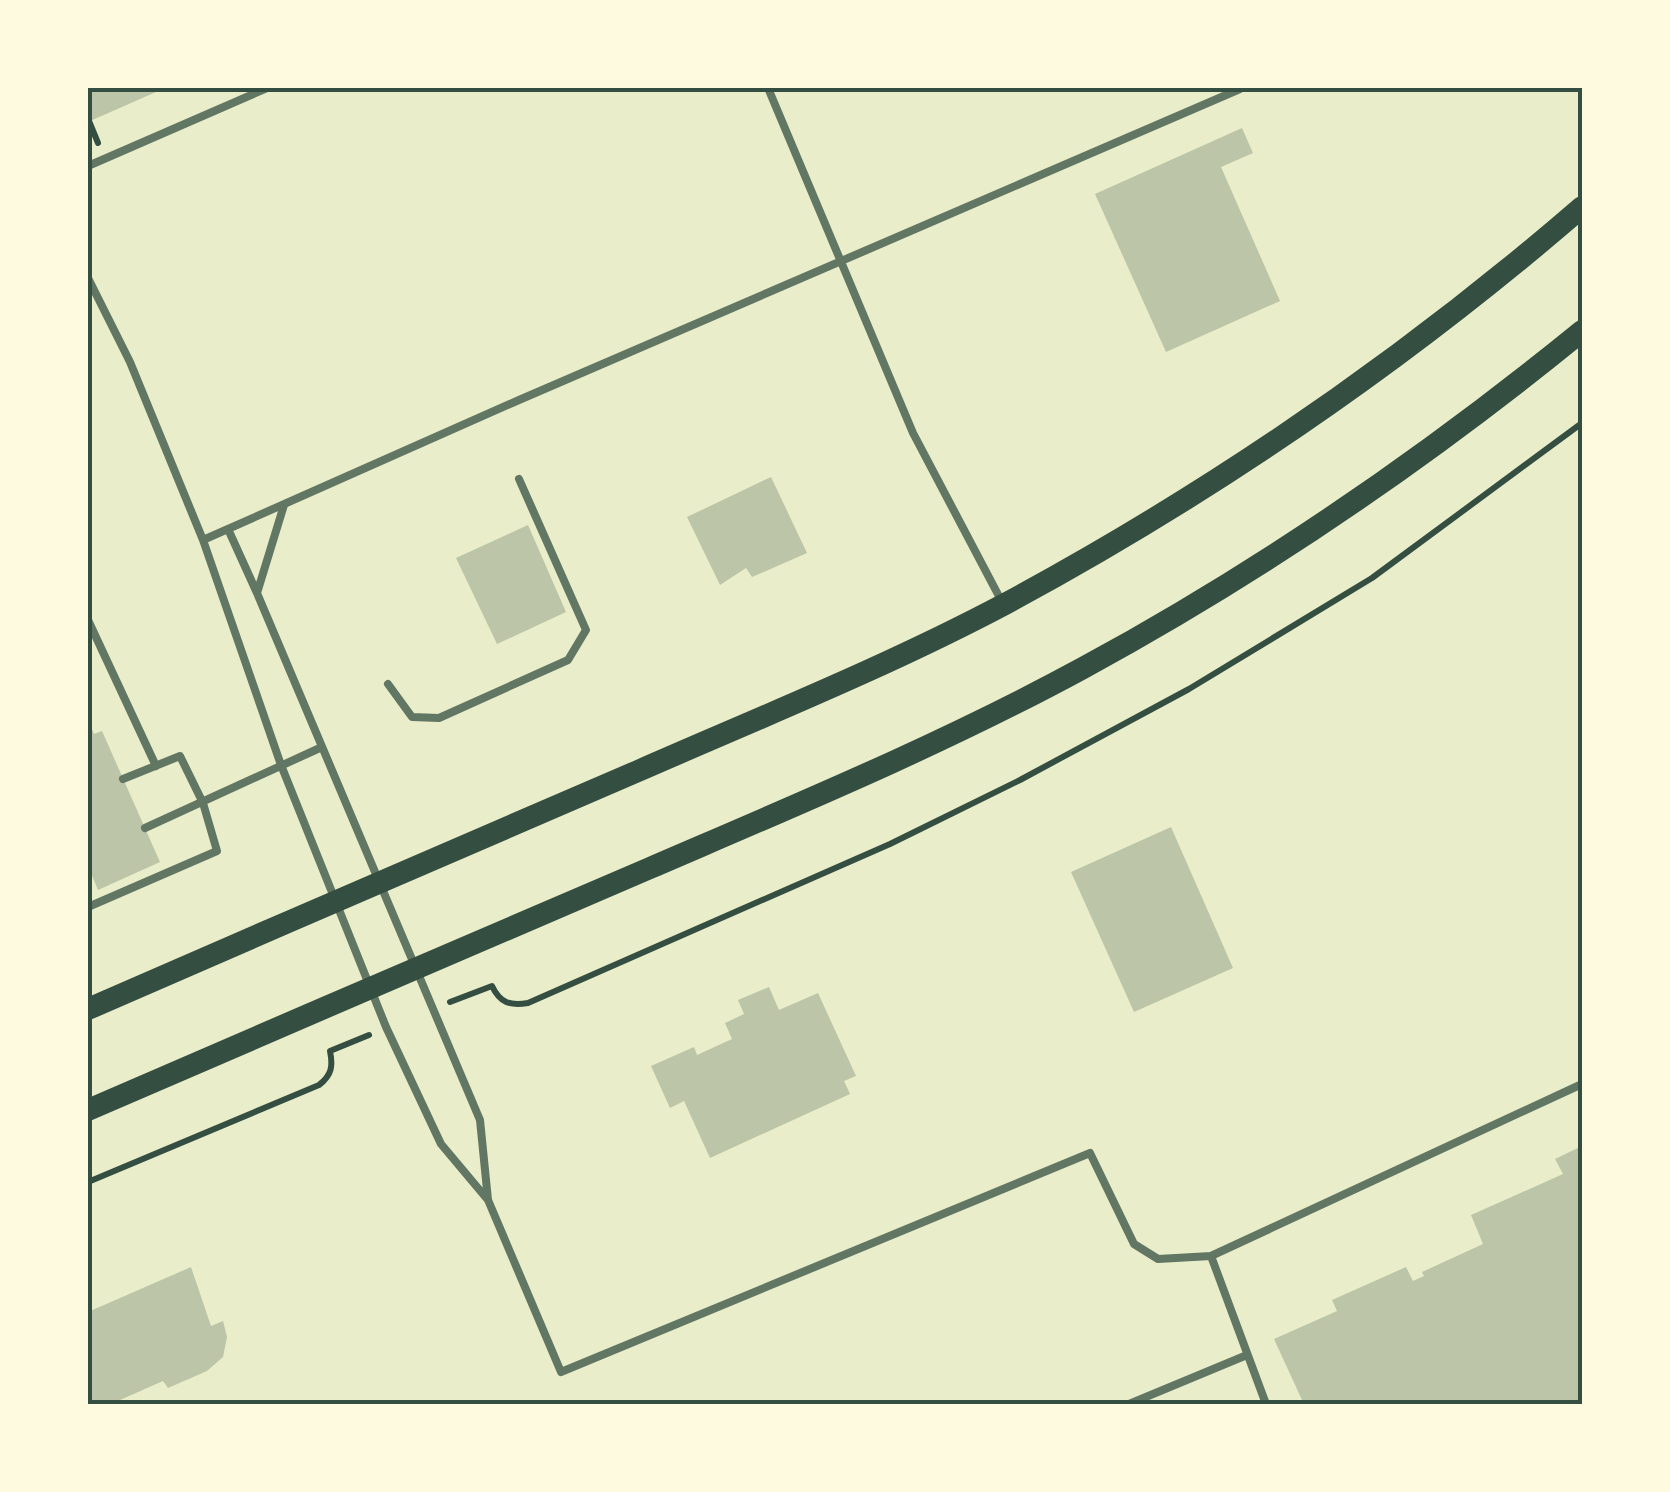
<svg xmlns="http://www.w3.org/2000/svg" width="1670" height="1492" viewBox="0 0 1670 1492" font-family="Lato,sans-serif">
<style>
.building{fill:#bcc5a7}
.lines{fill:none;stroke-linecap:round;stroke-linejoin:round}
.path{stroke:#344e41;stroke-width:6}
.service{stroke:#617663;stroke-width:8}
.trunk{stroke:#344e41;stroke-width:22}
.neatline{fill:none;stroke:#344e41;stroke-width:4}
</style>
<rect width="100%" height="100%" fill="#e9edc9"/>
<path class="building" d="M88,88H165L88,122Z
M1242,128L1253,153L1221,167L1280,301L1166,352L1095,194Z
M771,477L807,553L752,577L746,568L720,585L687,517Z
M528,525L566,612L497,644L456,558Z
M88,720L94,734L102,731L160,862L98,890L88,866Z
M1171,827L1233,968L1134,1012L1071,872Z
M769,987L779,1010L818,993L856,1076L844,1081L850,1094L710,1158L684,1101L670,1108L651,1066L694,1047L697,1055L732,1039L725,1023L744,1014L738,1000Z
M1582,1146V1404H1292L1302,1400L1274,1339L1337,1311L1332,1300L1406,1267L1413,1281L1424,1276L1422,1272L1483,1244L1471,1215L1563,1174L1555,1159Z
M191,1267L211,1326L223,1321L227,1337L223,1357L207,1371L168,1388L163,1381L111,1404H88V1312Z"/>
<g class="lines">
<path class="path" d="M89,121L98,143
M450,1002L492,986C500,1003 510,1006 528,1003L890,844L1020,780L1189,689L1372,578L1582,423
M88,1182L319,1085C332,1075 333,1066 330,1051L369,1035"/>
<path class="service" d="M768,88L913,433L1002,602
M88,166L267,88
M88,278L130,362L203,540L281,765L386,1027L441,1144L488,1200
M284,505L257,593L480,1120L488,1200L561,1372L1090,1153L1134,1244L1158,1259L1211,1256L1582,1084
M228,529L257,593
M203,540L519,400L1240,89
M88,620L156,766
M388,684L412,717L439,718L568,660L586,630L519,479
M145,828L322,747
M88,907L217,851L203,803L180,756L123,779
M1211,1256L1266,1404
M1129,1404L1247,1355"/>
<path class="trunk" d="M88,1009C271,929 455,850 638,771C761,717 886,667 1005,604C1211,493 1405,360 1582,207
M88,1110C275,1029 463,948 650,868C796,805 943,744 1083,668C1260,572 1426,458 1582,331"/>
</g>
<rect width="1670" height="1492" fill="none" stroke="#fefae0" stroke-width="180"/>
<rect x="90" y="90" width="1490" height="1312" class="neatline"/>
</svg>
